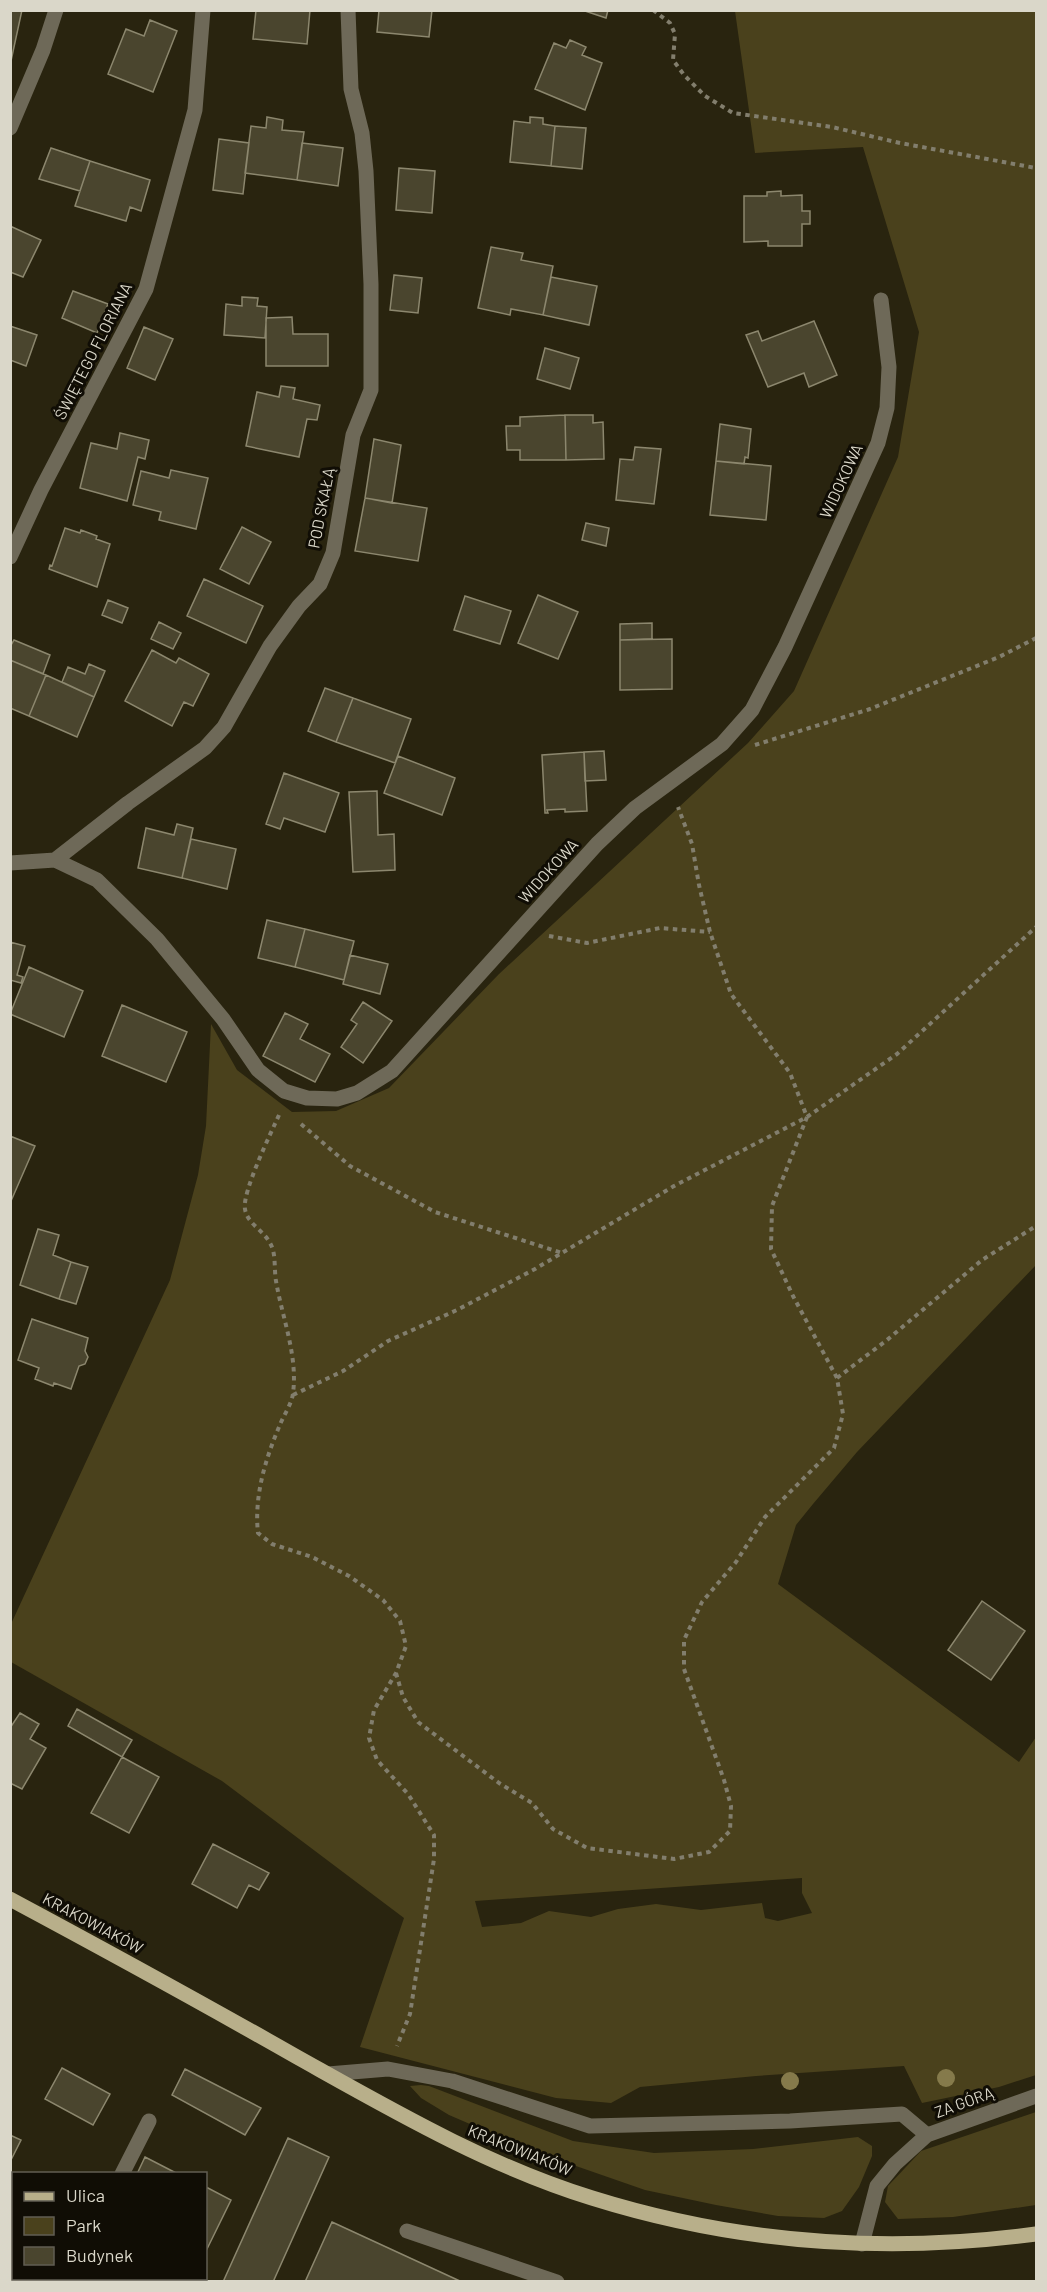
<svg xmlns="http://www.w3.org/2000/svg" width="1047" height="2292" viewBox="0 0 1047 2292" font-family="Barlow,sans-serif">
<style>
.green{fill:#4a411c;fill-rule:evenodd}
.building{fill:#4a452e;stroke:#8c876e;stroke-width:1.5}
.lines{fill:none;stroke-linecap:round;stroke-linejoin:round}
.path{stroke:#827e6d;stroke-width:4;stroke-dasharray:4.5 4.5;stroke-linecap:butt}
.minor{stroke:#6e6958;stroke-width:15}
.major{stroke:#b8af8a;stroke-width:15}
.tree{fill:#857a4b}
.labels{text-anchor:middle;stroke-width:6;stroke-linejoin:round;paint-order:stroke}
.street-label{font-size:16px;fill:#dad7c9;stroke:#100d05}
</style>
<rect width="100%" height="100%" fill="#29240f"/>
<path class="green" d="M735,11H1036V1265L857,1452L813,1504L796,1525L778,1584L1019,1762L1036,1737V2075L999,2087L922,2103L904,2066L756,2076L640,2087L611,2103L556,2098L360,2047L404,1918L222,1781L11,1662V1624L170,1280L198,1175L206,1126L211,1024L237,1070L292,1112L336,1111L389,1088L499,974L748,743L794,691L898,457L919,332L863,147L755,153ZM802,1878V1893L812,1913L778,1921L765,1918L762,1903L701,1910L656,1904L618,1909L591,1917L549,1911L521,1923L482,1927L475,1901Z
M421,2085L429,2086L573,2141L654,2153L753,2149L858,2137L872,2146V2156L859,2187L842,2211L824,2218L778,2216L716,2205L645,2190L530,2150L449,2115L421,2098L410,2086Z
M1036,2112V2205L953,2217L898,2219L885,2202L888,2186L921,2151Z"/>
<path class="building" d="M10,10H22L11,61H10Z
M256,10H310L307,44L253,39Z
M379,10H432L429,37L377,32Z
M582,10H608L606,18Z
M150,20L177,31L153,92L108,74L126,29L144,36Z
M570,40L586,47L582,55L602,63L585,110L535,89L554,43L566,48Z
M267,117L283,120L282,130L304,132L297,180L245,173L251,126L266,128Z
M530,117L543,118V124L555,126L551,166L510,162L514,121L530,123Z
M555,126L586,128L582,169L551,166Z
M219,139L249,143L243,194L213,190Z
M302,143L343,148L338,186L297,180Z
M51,148L90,161L80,191L39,179Z
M90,161L150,180L141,211L130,207L126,221L75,206Z
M399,168L435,171L432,213L396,210Z
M781,191V196L802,195V211H810V224H802V246H768V241L744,242V196H767V192Z
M10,226L41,240L23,277L10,272Z
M491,247L523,253L521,260L553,266L543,315L511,309L510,315L478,308Z
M394,275L422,278L418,313L390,310Z
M551,277L597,286L589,325L543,315Z
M73,291L108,304L97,333L62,318Z
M242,297L258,298L257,306L267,307L265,338L224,335L226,304L242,306Z
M292,317L293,334H328V366H266V318Z
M814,321L837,375L809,387L804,373L768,387L746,335L758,331L762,341Z
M10,326L37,335L26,366L10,360Z
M144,327L173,339L155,380L127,368Z
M545,348L579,358L570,389L537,379Z
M281,386L295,388L293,399L320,405L317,420L307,419L299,457L246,446L257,392L279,397Z
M565,415L566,460H520V450H507L506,426H520V417Z
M565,415H593V423L603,422L604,459L566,460Z
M720,424L751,429L748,458L745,457L744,464L716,461Z
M120,433L149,440L145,459L138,457L127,501L80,488L91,443L117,449Z
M374,439L401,445L392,503L365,498Z
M635,447L661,449L654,504L616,500L620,459L633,460Z
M716,461L771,466L766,520L710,515Z
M171,470L208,478L196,529L159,520L161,512L133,505L141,471L169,478Z
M365,498L427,508L418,561L355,551Z
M586,523L609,528L606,546L582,540Z
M242,527L271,542L249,584L220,569Z
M65,528L80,533L81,530L97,536L96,539L110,544L97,587L49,569L50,565L52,566Z
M204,579L263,606L246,643L187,616Z
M538,595L578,612L558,659L518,643Z
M465,596L511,611L500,644L454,630Z
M108,600L128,608L122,623L102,615Z
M159,622L181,633L173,649L151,639Z
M652,623V639L620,640V624Z
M672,639V689L620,690V640Z
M14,640L50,655L43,674L10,660V647Z
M152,650L176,663L179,658L209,674L193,706L184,702L172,726L125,701Z
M10,660L46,675L29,716L10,708Z
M89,664L105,671L94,697L62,682L68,667L85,674Z
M46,675L94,697L77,737L29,716Z
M325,688L353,698L336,742L308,731Z
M353,698L411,719L395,763L336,742Z
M604,751L606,780L585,781L584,752Z
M584,752L587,811L565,812V809L547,810L548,813H545L542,755Z
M398,756L455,778L442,815L384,793Z
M284,773L339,793L325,832L284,818L280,829L266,824Z
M377,791L378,835L394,834L395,870L353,872L349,792Z
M177,824L193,828L182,878L138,868L146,828L174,835Z
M191,839L236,849L227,889L182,878Z
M267,920L305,929L295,967L258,958Z
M305,929L354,941L344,980L295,967Z
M10,942L25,946L17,975L23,977L21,983L10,980Z
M350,955L388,964L380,994L343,984Z
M29,967L83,991L64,1037L10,1014Z
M363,1002L392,1021L363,1063L341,1047L357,1024L351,1020Z
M122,1005L187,1032L166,1082L102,1056Z
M285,1013L308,1024L300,1039L330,1054L315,1082L263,1056Z
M10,1136L35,1146L11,1201L10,1200Z
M38,1229L59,1235L53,1255L71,1262L59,1299L20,1285Z
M71,1262L88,1267L76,1304L59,1299Z
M32,1319L88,1338L85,1351L88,1357L85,1364L79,1366L71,1389L54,1383L53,1386L35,1379L39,1368L18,1360Z
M982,1601L1025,1631L991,1680L948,1650Z
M77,1709L132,1740L122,1757L68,1726Z
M20,1713L39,1724L30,1739L46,1748L22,1789L10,1783V1728Z
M122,1757L159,1777L129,1833L91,1813Z
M213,1844L269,1873L259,1890L249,1885L237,1908L192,1884Z
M62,2068L110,2094L93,2125L45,2099Z
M185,2069L261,2108L245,2135L172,2095Z
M10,2135L21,2140L10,2162Z
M288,2138L329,2157L273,2282H223Z
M145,2157L178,2174H137Z
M206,2187L231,2200L206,2251Z
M332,2222L462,2282H305Z
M84,2278H192L190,2282H83Z"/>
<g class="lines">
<path class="path" d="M653,10L670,23L675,34L673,60L684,75L705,96L733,113L832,127L900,143L1036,168
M755,745L870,709L999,657L1036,638
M549,936L587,943L660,928L710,932
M279,1115C271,1133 242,1192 245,1209C247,1224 265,1231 271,1245C276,1254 274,1270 276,1281C282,1317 298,1356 293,1393C292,1404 283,1416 279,1427C265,1460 254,1497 258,1533L272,1544L312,1557L349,1576L383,1600L400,1621L406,1646L396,1673L374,1710L369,1738L377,1760L408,1794L434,1835V1859L410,2014L397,2046
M301,1124L350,1166L435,1212L562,1253
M837,1378L887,1340L982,1260L1036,1226
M293,1395L343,1371L388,1341L457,1310L535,1269L674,1186L807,1117L897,1054L1036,927
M396,1673L403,1697L418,1722L499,1783L532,1803L553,1829L587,1848L674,1859L709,1852L730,1831L731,1806L724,1780L684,1669V1640L702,1602L736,1562L765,1517L834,1448L843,1414L837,1378L793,1296L771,1249L772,1206L807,1117L790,1073L731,994L710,932L699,885L692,844L678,807"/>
<path class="minor" d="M10,128L43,50L56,10
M10,557L41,490L146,289L195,110L203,10
M55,860L97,880L157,939L223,1019L258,1070L284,1091L307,1098L337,1099L357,1093L392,1071L597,844L635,808L722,744L752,710L785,647L878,443L887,408L889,367L881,300
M10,863L55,860L128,803L205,748L224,727L270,646L299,606L320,584L333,553L353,435L371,390V284L366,171L362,133L351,89L348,10
M328,2074L388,2069L452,2081L590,2126L790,2121L902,2114L927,2135
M122,2174L149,2121
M10,2229L14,2223
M407,2231L557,2282
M862,2244L877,2186L895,2164L927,2135L1036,2096
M65,2282L67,2278"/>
<path class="major" d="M10,1899C107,1951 202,2003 297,2057C392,2110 488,2166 592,2198C736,2243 887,2254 1036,2234"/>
</g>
<g class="tree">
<circle cx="946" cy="2078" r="9"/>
<circle cx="790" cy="2081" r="9"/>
</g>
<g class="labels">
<g class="street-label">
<text transform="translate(93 351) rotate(-63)" y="6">ŚWIĘTEGO FLORIANA</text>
<text transform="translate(841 481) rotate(-65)" y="6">WIDOKOWA</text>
<text transform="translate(321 508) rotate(-79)" y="6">POD SKAŁĄ</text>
<text transform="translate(548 871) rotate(-48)" y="6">WIDOKOWA</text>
<text transform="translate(93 1923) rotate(28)" y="6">KRAKOWIAKÓW</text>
<text transform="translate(964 2102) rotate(-20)" y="6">ZA GÓRĄ</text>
<text transform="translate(520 2150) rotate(22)" y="6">KRAKOWIAKÓW</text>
</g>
</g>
<rect width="1047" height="2292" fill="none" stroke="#dad7c9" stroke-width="24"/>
<rect x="12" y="2172" width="195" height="108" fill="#100d05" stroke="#615e53" stroke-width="1.5"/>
<rect x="24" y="2192" width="30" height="9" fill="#b8af8a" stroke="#615e53" stroke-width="1.5"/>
<text x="66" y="2202" font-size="18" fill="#dad7c9">Ulica</text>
<rect x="24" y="2217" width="30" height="18" fill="#4a411c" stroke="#615e53" stroke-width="1.5"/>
<text x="66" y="2232" font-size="18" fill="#dad7c9">Park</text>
<rect x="24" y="2247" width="30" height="18" fill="#4a452e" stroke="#615e53" stroke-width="1.5"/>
<text x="66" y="2262" font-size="18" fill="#dad7c9">Budynek</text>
</svg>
